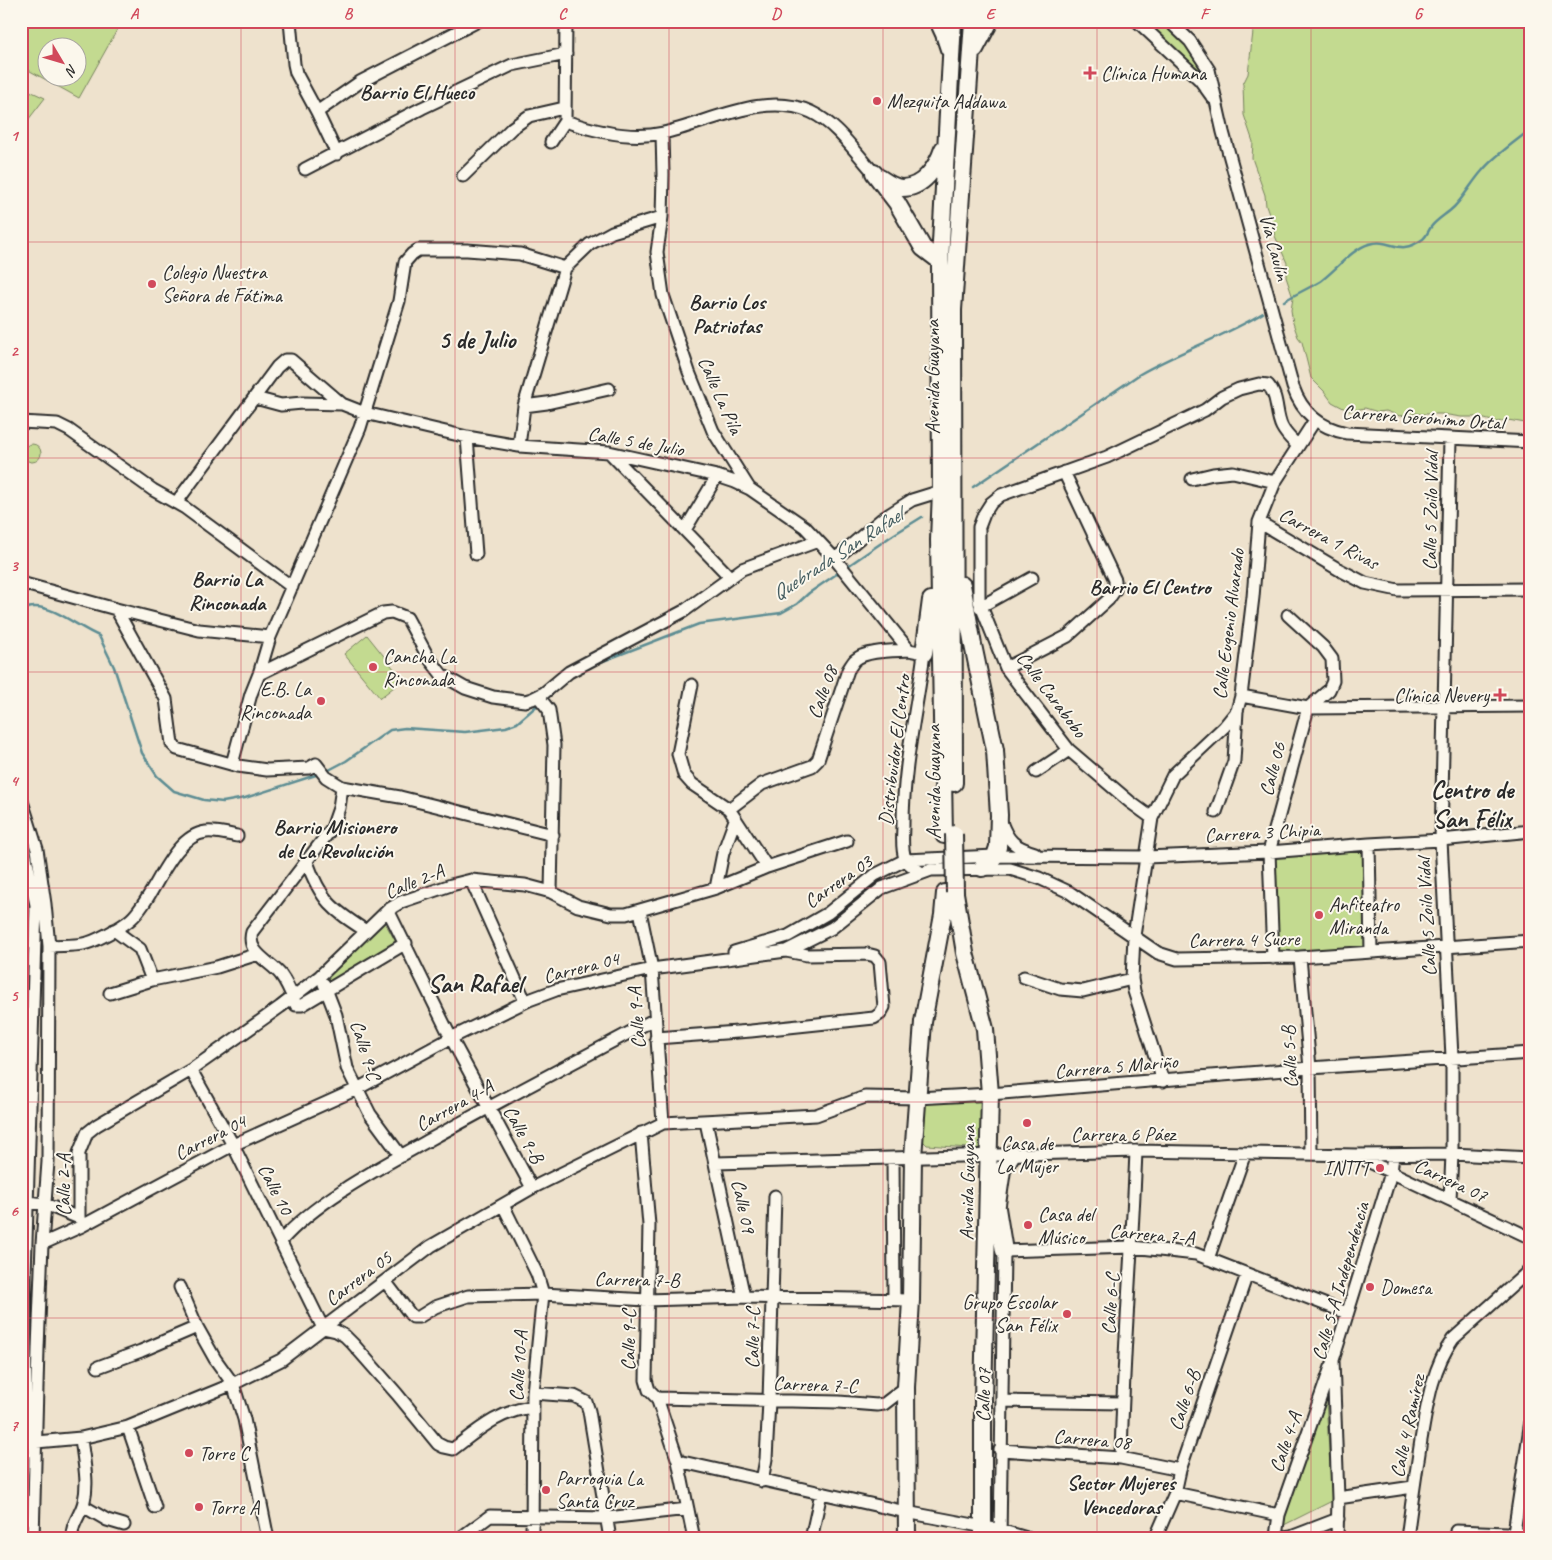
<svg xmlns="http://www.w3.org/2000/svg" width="1552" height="1560" viewBox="0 0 1552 1560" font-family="Caveat,sans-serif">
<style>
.green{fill:#c3da90;stroke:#77825e;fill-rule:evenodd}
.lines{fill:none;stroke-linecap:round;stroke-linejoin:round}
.stream{stroke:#5d8d93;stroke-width:2.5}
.minor-casing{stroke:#2b2b2b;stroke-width:15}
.highway-casing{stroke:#2b2b2b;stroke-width:20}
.minor{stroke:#fbf7ec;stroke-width:11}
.highway{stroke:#fbf7ec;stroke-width:16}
.highway-bridge-casing{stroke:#2b2b2b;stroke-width:20;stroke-linecap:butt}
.highway-bridge{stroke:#fbf7ec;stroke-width:16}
.grid{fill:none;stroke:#d1495b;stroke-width:1;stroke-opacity:0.55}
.poi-dot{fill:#d1495b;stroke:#fbf7ec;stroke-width:2}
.labels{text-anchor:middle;stroke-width:4;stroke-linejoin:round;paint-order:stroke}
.poi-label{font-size:20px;fill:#2b2b2b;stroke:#fbf7ec;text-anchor:start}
.street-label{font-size:20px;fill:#2b2b2b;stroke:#fbf7ec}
.neighbourhood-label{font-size:21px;font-weight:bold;fill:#2b2b2b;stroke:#fbf7ec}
.water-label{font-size:21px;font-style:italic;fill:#445c5f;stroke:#fbf7ec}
.district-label{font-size:25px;font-weight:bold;fill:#2b2b2b;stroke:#fbf7ec}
.neatline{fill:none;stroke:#d1495b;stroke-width:2}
.grid-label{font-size:16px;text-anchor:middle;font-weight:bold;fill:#d1495b}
</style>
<rect width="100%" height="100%" fill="#eee2cd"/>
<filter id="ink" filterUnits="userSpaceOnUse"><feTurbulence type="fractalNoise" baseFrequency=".02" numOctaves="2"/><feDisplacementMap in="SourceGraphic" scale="10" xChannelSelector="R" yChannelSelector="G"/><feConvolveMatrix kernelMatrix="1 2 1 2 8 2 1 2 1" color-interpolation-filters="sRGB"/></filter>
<g filter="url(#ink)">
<path class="green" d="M21,21H103L117,30L79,98L21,66ZM48,48H78V78H48Z
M1138,21H1169L1197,51L1217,106Z
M1251,21H1531V424L1508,420L1496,422L1477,417H1461L1442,414H1421L1416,413L1400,416L1386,411L1378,412L1365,408L1349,411L1332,402L1324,391L1311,378L1302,342L1298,337L1293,323L1291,310L1293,298L1286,277L1287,263L1275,236L1270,217L1266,206L1265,195L1252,158L1253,142L1244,115L1243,84L1248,74L1253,32Z
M21,87L45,98L21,129Z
M23 453a9 9 0 1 1 18 0a9 9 0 1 1-18 0Z
M367,635L403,680L380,698L344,654Z
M1366,846L1368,950L1276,955L1272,855Z
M384,921L397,944L329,983L326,977Z
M954,1101L984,1102L982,1149L927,1145L919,1137L921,1108L927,1103Z
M1326,1400L1332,1501L1282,1526Z"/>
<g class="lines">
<path class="stream" d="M1284,301C1296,294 1309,288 1321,281C1336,270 1352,249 1369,244C1392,237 1397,258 1423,239C1427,236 1428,231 1431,227C1437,219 1447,214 1454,207C1465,196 1472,182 1482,171C1495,155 1515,142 1531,129
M973,487L1140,374C1180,351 1224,337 1263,313
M845,568L893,535L922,517
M21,610C25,609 29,607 33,607C53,605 79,628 99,636L114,667L142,753L157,776L174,791L204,800L223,802L245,798L319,774
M598,663L699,624L781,613L797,604L809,593L841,571
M327,771L346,761L390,730L405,728L465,732L506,727L517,723L540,703"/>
<g class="minor-casing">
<path id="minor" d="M290,21L294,64L296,73L317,112L337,154
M1137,21L1200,80L1213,98
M1169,21L1190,41L1209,70L1223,132L1293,387C1302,413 1320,428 1347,433L1531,442
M317,112L360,82L478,21
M565,121C594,131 632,140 663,133C709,123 764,91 811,112C837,124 855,152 874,173
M662,134L663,174L662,217L657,252L663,295L689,372L713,431L749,488
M551,142L565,121L566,21
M305,169L422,108L512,65L566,54
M463,176L512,128L529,116L564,108
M255,398L281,405L302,403L342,404
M524,406L547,403L609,389
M21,422L57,424L69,430L153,490L185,508L292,587
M467,437L476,554
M1450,439L1441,840L1452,1057V1154L1450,1200
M519,446L524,406L565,268L590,244L612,232L662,217
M609,452L730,577
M1192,479L1213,474L1233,472L1275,482
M176,503L277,367L285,360H291L342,404L365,413L467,437L519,446L609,452L717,476L735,482L750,489L805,527L835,559L909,650L924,653C917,709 903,766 903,824C903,835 901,848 905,858C908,865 916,869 922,873
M1259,522L1338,569L1365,583L1398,590L1531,589
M685,530L717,476
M835,559L882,519L912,500L941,491
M21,583L116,609L166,699L172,744L177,749L238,766L267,770L309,768L316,764L326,777L342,787L400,797L553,835
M980,607L1032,578
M116,609L199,630L270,637
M1006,668L1068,636L1108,600L1115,590V580L1064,472
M259,674L383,613L392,612L407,618L428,657L442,675L465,688L493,697L525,701L532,699L544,693L569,672L684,611L742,569L818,541
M692,685L678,754L684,775L692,784L729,809L767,867
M538,696L549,710L554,745L551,892
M1241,696L1308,708L1531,706
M232,764L251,694L259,674L270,637L360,428L399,301L405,262L412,254L418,250H467L520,254L565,268
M1036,772L1069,750
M342,787L339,808L332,828L252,932C246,953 270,961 281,975C287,983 292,995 296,1005H302L406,943
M21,798L37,849L45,904L49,946L48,1162L42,1244L38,1349L33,1539
M729,809L762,784L812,766L818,760L848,670C850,667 853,662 855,660C866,650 894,651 909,650
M1216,812L1234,761L1237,711
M1152,818L1130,802L1069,750L1006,668L979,601V527L984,514L991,503L1001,495L1107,457L1205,410L1222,397L1239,389L1259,384L1268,385C1279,397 1275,413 1282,427C1286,435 1292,440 1298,446
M1001,822C1008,841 1014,847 1035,853
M21,833L36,905L25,1275L26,1424L21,1495
M1369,844L1371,952
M307,862C321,901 332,909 366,931
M471,880L525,1001
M716,888L723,853L735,820
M388,910L451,1038L532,1188
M640,911L652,969L663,1123
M114,930L140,949L152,980
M49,946C60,945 73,946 83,944C95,942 122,927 131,919C155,898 171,836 206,832C216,831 227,834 237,836
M734,952L788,936L828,913L875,875L905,860L995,856L1146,857L1269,852L1369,844L1441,840L1531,831
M1300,957L1310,1068L1311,1154
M1273,958L1269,852L1308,708L1329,690L1333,681L1332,659L1323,647L1288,615
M1024,977L1060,989L1083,991L1132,979
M324,984L336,1015L347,1068L370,1114L401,1156
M110,993L152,980L217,967L258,954
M656,1038L751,1031L874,1018L880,1014L884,1007L880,962L875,956L867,954L807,955L786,951
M191,1070L233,1145L323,1328L336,1331L345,1336L353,1344L397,1394L438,1444L444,1447L453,1449C478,1430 501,1410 533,1407
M1163,1081L1134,991L1132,979L1134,936L1152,818L1173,775L1224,727L1237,711L1241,696L1253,597L1259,522L1275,482L1315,420
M706,1122L744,1297
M641,1133L649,1225L646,1380L649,1390L657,1398L678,1461L694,1539
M1359,1157L1531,1238
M893,1158L894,1299
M716,1163L1136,1151L1356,1155L1452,1154L1531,1158
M27,1202L45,1204L79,1218
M503,1205L537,1274L543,1294L533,1393L532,1539
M82,1226L79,1218V1153L87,1133L97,1125L191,1070L280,1007L320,976L388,910L401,902L451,885L471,880L525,885L551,892L578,906L611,914H626L716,888L767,867L847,841
M281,1241C318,1199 383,1166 431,1139C505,1098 580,1059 655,1019
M42,1244L82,1226L233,1145L357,1089L451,1038L529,1000L556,990L652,969L786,951L832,928L882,888L931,870L1010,869L1039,878L1069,892L1158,953L1177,959L1300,957L1531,941
M1208,1259L1245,1153
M385,1281L410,1314L413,1317H419L435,1307L468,1296L543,1294L647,1300L744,1297L911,1300
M180,1287L197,1327L215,1359L233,1384L244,1419L268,1539
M98,1367L141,1351L197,1327
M533,1393L574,1396L586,1402L589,1411L610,1539
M657,1398L839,1402L877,1405L884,1404L906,1387
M1002,1401L1122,1403
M128,1427L155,1507
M21,1445L25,1443L81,1438L128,1427L233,1384L281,1360L431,1246L532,1188L663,1123L816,1115L865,1097L917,1098L990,1094L1310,1068L1531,1053
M1000,1450L1121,1458L1180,1470
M1121,1458C1123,1356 1132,1254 1136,1151
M678,1461L906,1512L1000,1530L1030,1539
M762,1481L766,1459L769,1401L775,1196
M1175,1493L1279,1515
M1338,1498L1413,1487
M83,1506L107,1520L124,1525
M1456,1531L1531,1534
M1514,1532L1531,1421
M1276,1536L1279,1515L1331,1367
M73,1539C69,1526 82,1514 84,1501C89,1482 83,1458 81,1438
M459,1539L490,1516L607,1518L688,1509
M811,1539L821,1493
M1000,1539L1004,1251L1132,1247L1196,1254L1347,1313
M1155,1539L1175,1493L1180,1470L1247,1274
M1272,1539L1276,1536L1284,1538L1291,1537L1338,1519
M1337,1539L1338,1498L1333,1360L1391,1173L1393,1155
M1407,1539C1411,1506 1416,1473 1421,1440C1427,1405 1432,1368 1453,1339L1531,1269"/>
</g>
<g class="highway-casing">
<path id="highway" d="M938,21L944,34L949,49
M975,49L990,21
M874,173L897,203L923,248L940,261
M880,178C886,182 894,188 902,188C923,188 937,167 943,149
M962,585L973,645L995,750L999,815L998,847L995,856L990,862L982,868
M924,653L931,600
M954,783L953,310L973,21
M944,835L939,540L941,491L940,261L953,21
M955,893L965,953L985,1029L990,1094L983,1400V1539
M996,1202L1004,1251
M996,1211L1002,1170L1012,1154
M907,1539L906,1387L911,1300L913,1157L923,1022L943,915L945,893"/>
</g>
<use href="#minor" class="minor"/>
<use href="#highway" class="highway"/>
<g class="highway-bridge-casing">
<path id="highway-bridge" d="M954,834L955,893"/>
</g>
<use href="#highway-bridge" class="highway-bridge"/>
</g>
</g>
<path class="grid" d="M241,21V1539M455,21V1539M669,21V1539M883,21V1539M1097,21V1539M1311,21V1539M21,242H1531M21,458H1531M21,672H1531M21,888H1531M21,1102H1531M21,1318H1531"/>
<g class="poi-dot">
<path d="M1087.5 65.5h5v5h5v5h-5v5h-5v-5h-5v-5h5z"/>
<circle cx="877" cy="101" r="5"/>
<circle cx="152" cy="284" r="5"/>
<circle cx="373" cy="667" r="5"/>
<path d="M1497.5 687.5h5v5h5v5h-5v5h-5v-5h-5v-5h5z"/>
<circle cx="321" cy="701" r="5"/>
<circle cx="1319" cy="915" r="5"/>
<circle cx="1027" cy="1123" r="5"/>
<circle cx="1380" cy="1168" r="5"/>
<circle cx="1028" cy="1225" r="5"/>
<circle cx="1370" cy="1287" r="5"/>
<circle cx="1067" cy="1314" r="5"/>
<circle cx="189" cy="1453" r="5"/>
<circle cx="546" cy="1490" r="5"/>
<circle cx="199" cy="1507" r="5"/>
</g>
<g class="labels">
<g class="poi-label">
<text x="1101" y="80">Clínica Humana</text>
<text x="887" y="108">Mezquita Addawa</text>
<text x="162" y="279">Colegio Nuestra<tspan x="162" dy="23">Señora de Fátima</tspan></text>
<text x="383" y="663">Cancha La<tspan x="383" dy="23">Rinconada</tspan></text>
<text x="311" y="696" text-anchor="end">E.B. La<tspan x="311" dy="23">Rinconada</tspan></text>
<text x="1489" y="702" text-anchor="end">Clínica Nevery</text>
<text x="1329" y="911">Anfiteatro<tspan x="1329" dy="23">Miranda</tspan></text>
<text x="1027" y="1150" text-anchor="middle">Casa de<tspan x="1027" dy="23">La Mujer</tspan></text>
<text x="1370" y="1175" text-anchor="end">INTTT</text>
<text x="1038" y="1221">Casa del<tspan x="1038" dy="23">Músico</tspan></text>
<text x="1380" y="1294">Domesa</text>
<text x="1057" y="1309" text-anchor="end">Grupo Escolar<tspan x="1057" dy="23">San Félix</tspan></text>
<text x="199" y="1460">Torre C</text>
<text x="556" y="1485">Parroquia La<tspan x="556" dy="23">Santa Cruz</tspan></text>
<text x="209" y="1514">Torre A</text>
</g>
<g class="street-label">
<text transform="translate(1275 247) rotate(75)" y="7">Vía Caulín</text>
<text transform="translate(932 377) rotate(-90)" y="7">Avenida Guayana</text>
<text transform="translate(721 395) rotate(66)" y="7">Calle La Pila</text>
<text transform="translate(1423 417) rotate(4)" y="7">Carrera Gerónimo Ortal</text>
<text transform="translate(636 441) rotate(10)" y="7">Calle 5 de Julio</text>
<text transform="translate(1430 511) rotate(-89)" y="7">Calle 5 Zoilo Vidal</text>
<text transform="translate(1329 538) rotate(28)" y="7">Carrera 1 Rivas</text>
<text transform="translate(1228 624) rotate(-83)" y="7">Calle Eugenio Alvarado</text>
<text transform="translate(822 692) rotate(-70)" y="7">Calle 08</text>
<text transform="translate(1052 694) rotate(53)" y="7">Calle Carabobo</text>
<text transform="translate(894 750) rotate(-83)" y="7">Distribuidor El Centro</text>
<text transform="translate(1272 769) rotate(-75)" y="7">Calle 06</text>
<text transform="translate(933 782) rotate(-90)" y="7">Avenida Guayana</text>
<text transform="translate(1262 832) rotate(-3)" y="7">Carrera 3 Chipia</text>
<text transform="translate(414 881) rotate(-22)" y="7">Calle 2-A</text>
<text transform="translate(838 881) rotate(-35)" y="7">Carrera 03</text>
<text transform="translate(1426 917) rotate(-93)" y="7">Calle 5 Zoilo Vidal</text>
<text transform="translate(1244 939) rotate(-1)" y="7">Carrera 4 Sucre</text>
<text transform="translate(581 967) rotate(-14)" y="7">Carrera 04</text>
<text transform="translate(636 1018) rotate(-94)" y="7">Calle 9-A</text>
<text transform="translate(366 1050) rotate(73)" y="7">Calle 9-C</text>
<text transform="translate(1289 1057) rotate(-93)" y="7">Calle 5-B</text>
<text transform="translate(1116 1066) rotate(-5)" y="7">Carrera 5 Mariño</text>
<text transform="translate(454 1105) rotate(-29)" y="7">Carrera 4-A</text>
<text transform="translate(524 1134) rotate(61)" y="7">Calle 9-B</text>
<text x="1123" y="1141">Carrera 6 Páez</text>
<text transform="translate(210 1137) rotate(-27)" y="7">Carrera 04</text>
<text transform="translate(1451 1180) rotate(25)" y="7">Carrera 07</text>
<text transform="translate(967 1183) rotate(-89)" y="7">Avenida Guayana</text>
<text transform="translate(63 1185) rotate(-90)" y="7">Calle 2-A</text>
<text transform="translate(276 1189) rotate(63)" y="7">Calle 10</text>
<text transform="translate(744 1206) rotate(78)" y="7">Calle 09</text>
<text transform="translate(1152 1234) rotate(5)" y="7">Carrera 7-A</text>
<text transform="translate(358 1278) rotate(-37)" y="7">Carrera 05</text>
<text transform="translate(637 1279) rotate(1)" y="7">Carrera 7-B</text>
<text transform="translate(1340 1281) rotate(-74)" y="7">Calle 5-A Independencia</text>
<text transform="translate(1110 1304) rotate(-86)" y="7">Calle 6-C</text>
<text transform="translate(752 1338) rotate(-89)" y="7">Calle 7-C</text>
<text transform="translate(628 1340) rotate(-89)" y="7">Calle 9-C</text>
<text transform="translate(518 1366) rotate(-86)" y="7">Calle 10-A</text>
<text transform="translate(815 1384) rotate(2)" y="7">Carrera 7-C</text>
<text transform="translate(983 1395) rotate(-89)" y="7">Calle 07</text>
<text transform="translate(1184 1400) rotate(-71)" y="7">Calle 6-B</text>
<text transform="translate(1407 1426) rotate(-78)" y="7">Calle 4 Ramírez</text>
<text transform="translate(1092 1439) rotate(5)" y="7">Carrera 08</text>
<text transform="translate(1285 1442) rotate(-71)" y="7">Calle 4-A</text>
</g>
<g class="neighbourhood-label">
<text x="417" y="99">Barrio El Hueco</text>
<text x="727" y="309">Barrio Los<tspan x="727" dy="24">Patriotas</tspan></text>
<text x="227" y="586">Barrio La<tspan x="227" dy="24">Rinconada</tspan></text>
<text x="1150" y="594">Barrio El Centro</text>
<text x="335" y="834">Barrio Misionero<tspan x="335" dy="24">de La Revolución</tspan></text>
<text x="1121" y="1490">Sector Mujeres<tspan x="1121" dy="24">Vencedoras</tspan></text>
</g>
<g class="water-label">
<text transform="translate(837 554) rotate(-33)" y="7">Quebrada San Rafael</text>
</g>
<g class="district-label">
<text x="477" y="348">5 de Julio</text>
<text x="1472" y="798">Centro de<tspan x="1472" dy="29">San Félix</tspan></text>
<text x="475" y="992">San Rafael</text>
</g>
</g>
<rect width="1552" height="1560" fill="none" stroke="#fbf7ec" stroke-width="55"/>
<g transform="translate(62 62) rotate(128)"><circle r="24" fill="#fbf7ec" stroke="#a8a59f"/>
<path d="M0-4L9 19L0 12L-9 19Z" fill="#d1495b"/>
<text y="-8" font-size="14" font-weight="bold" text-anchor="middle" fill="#2b2b2b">N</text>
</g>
<rect x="28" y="28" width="1496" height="1504" class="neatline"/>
<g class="grid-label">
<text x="134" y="19">A</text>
<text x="348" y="19">B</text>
<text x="562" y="19">C</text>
<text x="776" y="19">D</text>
<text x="990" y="19">E</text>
<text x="1204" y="19">F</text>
<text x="1418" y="19">G</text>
<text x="14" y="141">1</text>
<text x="14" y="356">2</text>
<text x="14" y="571">3</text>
<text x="14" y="786">4</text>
<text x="14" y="1001">5</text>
<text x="14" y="1216">6</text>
<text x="14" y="1431">7</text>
</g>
</svg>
